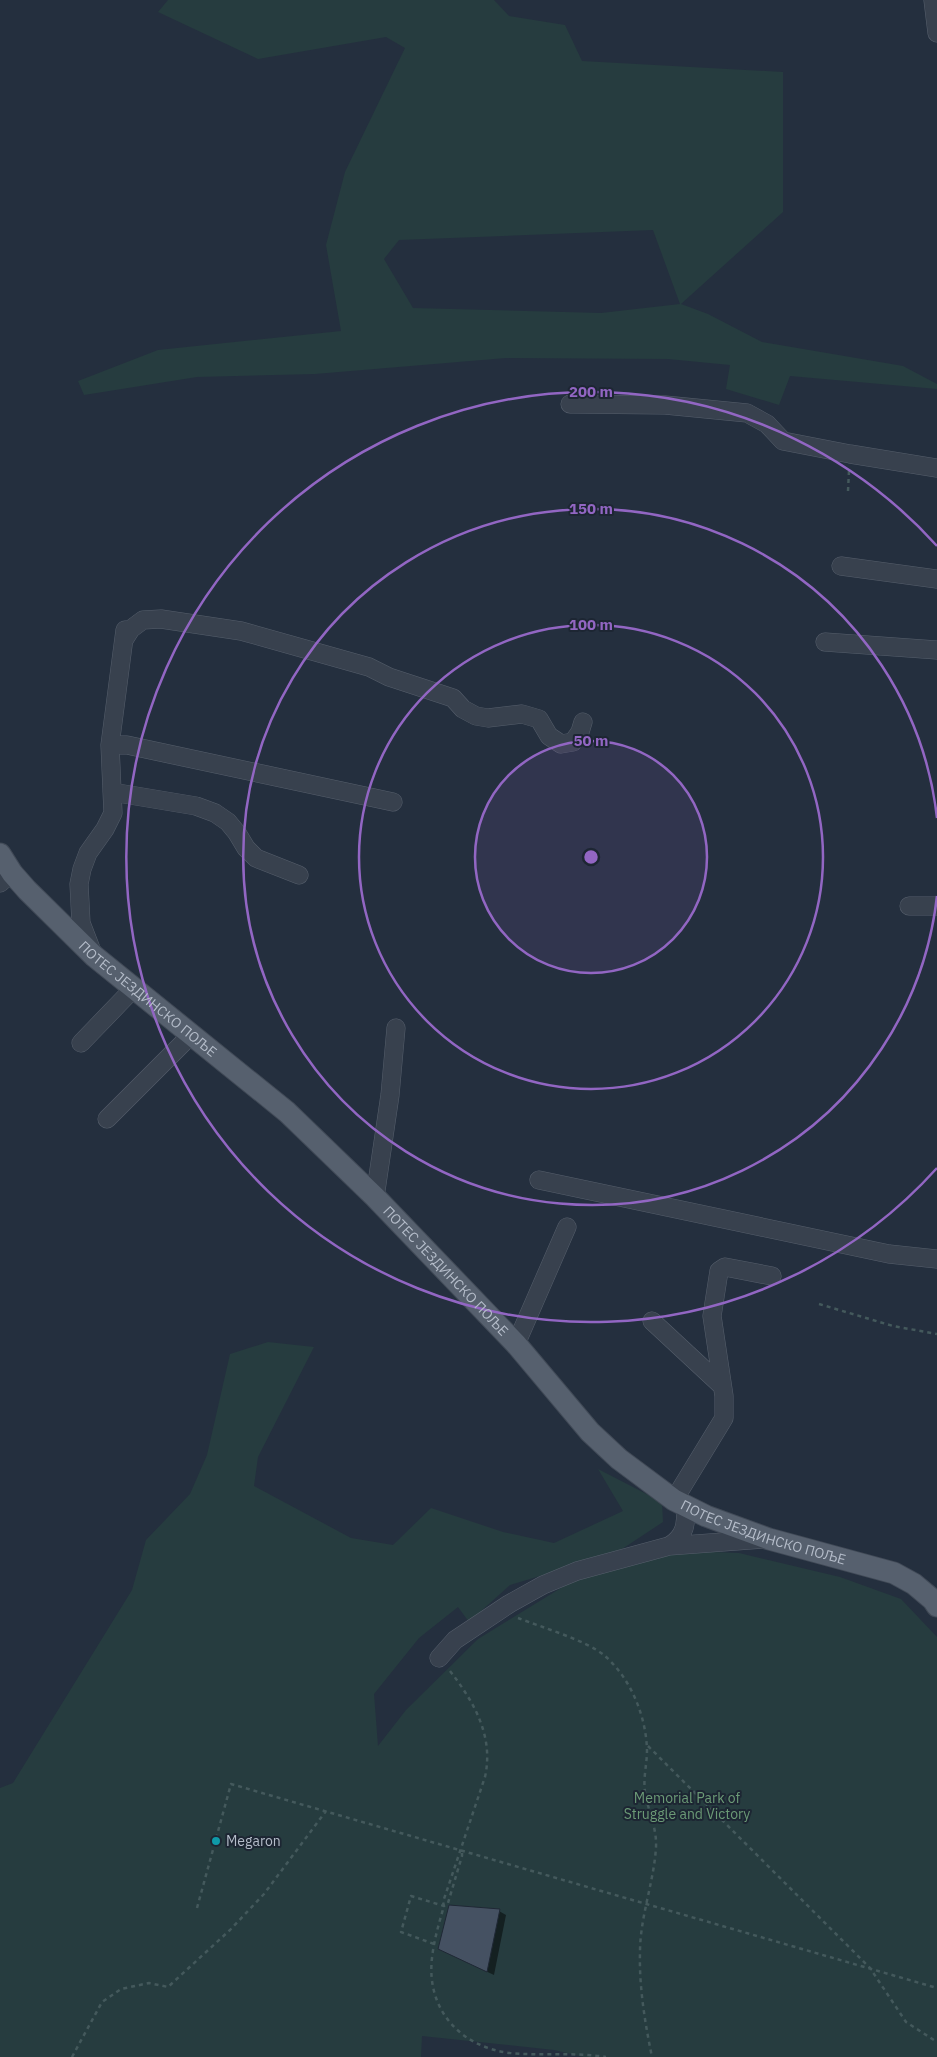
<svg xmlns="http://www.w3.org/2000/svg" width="937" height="2057" viewBox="0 0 937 2057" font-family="'IBM Plex Sans',sans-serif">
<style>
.green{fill:#263c3f;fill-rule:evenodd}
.shadow{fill:#0007}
.building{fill:#455162;stroke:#1f2835}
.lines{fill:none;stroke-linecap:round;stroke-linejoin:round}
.minor-casing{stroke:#565f6c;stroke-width:19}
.major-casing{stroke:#414a57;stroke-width:23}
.path{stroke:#44595c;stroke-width:2.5;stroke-dasharray:4 4;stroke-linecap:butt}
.minor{stroke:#38414e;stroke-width:18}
.major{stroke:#56606e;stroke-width:21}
.ring{fill:none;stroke:#9266c3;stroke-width:2.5}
.culture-dot{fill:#0f9aa8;stroke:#1d2633;stroke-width:2}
.labels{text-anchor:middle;stroke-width:4;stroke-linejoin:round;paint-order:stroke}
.street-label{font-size:14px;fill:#b4bcc9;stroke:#1d2633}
.park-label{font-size:14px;fill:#6b9a76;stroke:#1d2633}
.poi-label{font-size:14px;fill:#b4bcc9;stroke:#1d2633;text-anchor:start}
.centre{fill:#9266c3;stroke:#1d2633;stroke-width:2.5}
.ring-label{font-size:15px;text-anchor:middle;font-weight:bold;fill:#9266c3;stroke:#1d2633;stroke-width:4;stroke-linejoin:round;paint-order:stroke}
</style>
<rect width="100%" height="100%" fill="#242f3e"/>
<path class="green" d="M168,0H494L509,16L565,25L582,61L783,72V212L681,304L708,314L762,342L903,366L937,384V389L790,376L779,405L726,389L730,365L668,359L506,358L315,374L197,377L84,395L78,381L158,350L341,331L326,245L345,172L405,48L386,37L258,59L158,12ZM653,230L680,304L601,313L413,308L384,259L399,240Z
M268,1342L314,1347L258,1457L254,1486L351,1538L393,1545L431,1508L503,1532L554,1543L623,1511L598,1469L662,1502L663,1522L616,1553L510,1585L469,1622L458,1607L419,1638L374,1694L378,1746L406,1710L478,1639L574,1580L663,1550L739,1553L840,1577L901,1599L937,1637V2057H583L554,2050L422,2036L421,2057H0V1788L13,1783L132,1590L146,1540L190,1494L207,1455L230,1354Z"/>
<path class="shadow" d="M499,1911L506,1915L494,1975L447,1953Z"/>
<path class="building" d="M449,1905L500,1909L487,1972L438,1949Z"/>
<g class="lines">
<g class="minor-casing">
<path id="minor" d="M933,0L937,33
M570,404L665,405L747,413L767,424L783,441L850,454L937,468
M841,566L937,579
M124,640L131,629L143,620L161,619L241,631L369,667L389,677L453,698L463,709L476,716L488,718L522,714L539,719L549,736L561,744L573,742L580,732L583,722
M825,642L937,650
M110,745H127L393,802
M112,792L196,806L215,813L228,822L237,833L246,848L256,858L299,875
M0,883L12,873
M909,906H937
M93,954L81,923L79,884L82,869L88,853L105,829L113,813L110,745L125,630
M81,1043L133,989
M107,1119L191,1035
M539,1180L889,1254L937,1259
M375,1197L390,1095L396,1028
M652,1321L722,1386
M516,1344L567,1227
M674,1500L724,1418V1396L712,1316L719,1271L725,1267L772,1276
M669,1546C686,1536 686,1523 686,1506
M439,1658L455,1640L509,1604L543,1585L577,1571L669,1546L764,1539"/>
</g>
<g class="major-casing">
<g id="major">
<path id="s1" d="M0,854L12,873L27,890L94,956L287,1112L375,1197L516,1344L590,1432L619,1459L674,1500L706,1516L769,1539L894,1573L914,1584L933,1600L937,1606"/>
</g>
</g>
<path class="path" d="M848,491L849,471
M819,1304L893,1326L937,1334
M518,1618C541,1627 588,1641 605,1656C631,1679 646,1716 647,1750C647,1764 643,1778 645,1792C648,1811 657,1828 656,1847C654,1882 640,1917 640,1952C639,1987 645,2023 652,2057
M450,1671C474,1702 494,1736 485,1777L443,1902L444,1906C439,1923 434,1940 432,1958C426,2009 460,2047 510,2053C542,2056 574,2052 606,2057
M648,1746L870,1968L906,2022L937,2042
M197,1908L231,1784L937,1988
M434,1944L401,1932L411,1896L444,1906L448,1903L462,1856V1850
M72,2057L102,2002L121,1989L149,1983L168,1987L230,1930L264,1894L326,1811"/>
<use href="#minor" class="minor"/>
<use href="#major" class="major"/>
</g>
<circle cx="591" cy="857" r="116" fill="#9266c3" fill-opacity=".12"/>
<g class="ring">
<circle cx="591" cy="857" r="116"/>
<circle cx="591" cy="857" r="232"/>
<path d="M937 896A348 348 0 1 1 937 818"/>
<path d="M937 1168A465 465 0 1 1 937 546"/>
</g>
<circle class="culture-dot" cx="216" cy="1841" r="5"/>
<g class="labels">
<g class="street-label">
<text dy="5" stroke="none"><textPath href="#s1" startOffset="208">ПОТЕС ЈЕЗДИНСКО ПОЉЕ</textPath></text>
<text dy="5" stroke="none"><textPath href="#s1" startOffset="612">ПОТЕС ЈЕЗДИНСКО ПОЉЕ</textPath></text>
<text dy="5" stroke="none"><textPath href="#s1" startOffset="1032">ПОТЕС ЈЕЗДИНСКО ПОЉЕ</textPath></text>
</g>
<g class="park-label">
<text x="687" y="1803">Memorial Park of<tspan x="687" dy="16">Struggle and Victory</tspan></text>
</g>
<g class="poi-label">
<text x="226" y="1846">Megaron</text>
</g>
</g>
<circle cx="591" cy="857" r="8" class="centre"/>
<g class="ring-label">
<text x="591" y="397">200 m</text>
<text x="591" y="514">150 m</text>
<text x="591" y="630">100 m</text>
<text x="591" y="746">50 m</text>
</g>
</svg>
